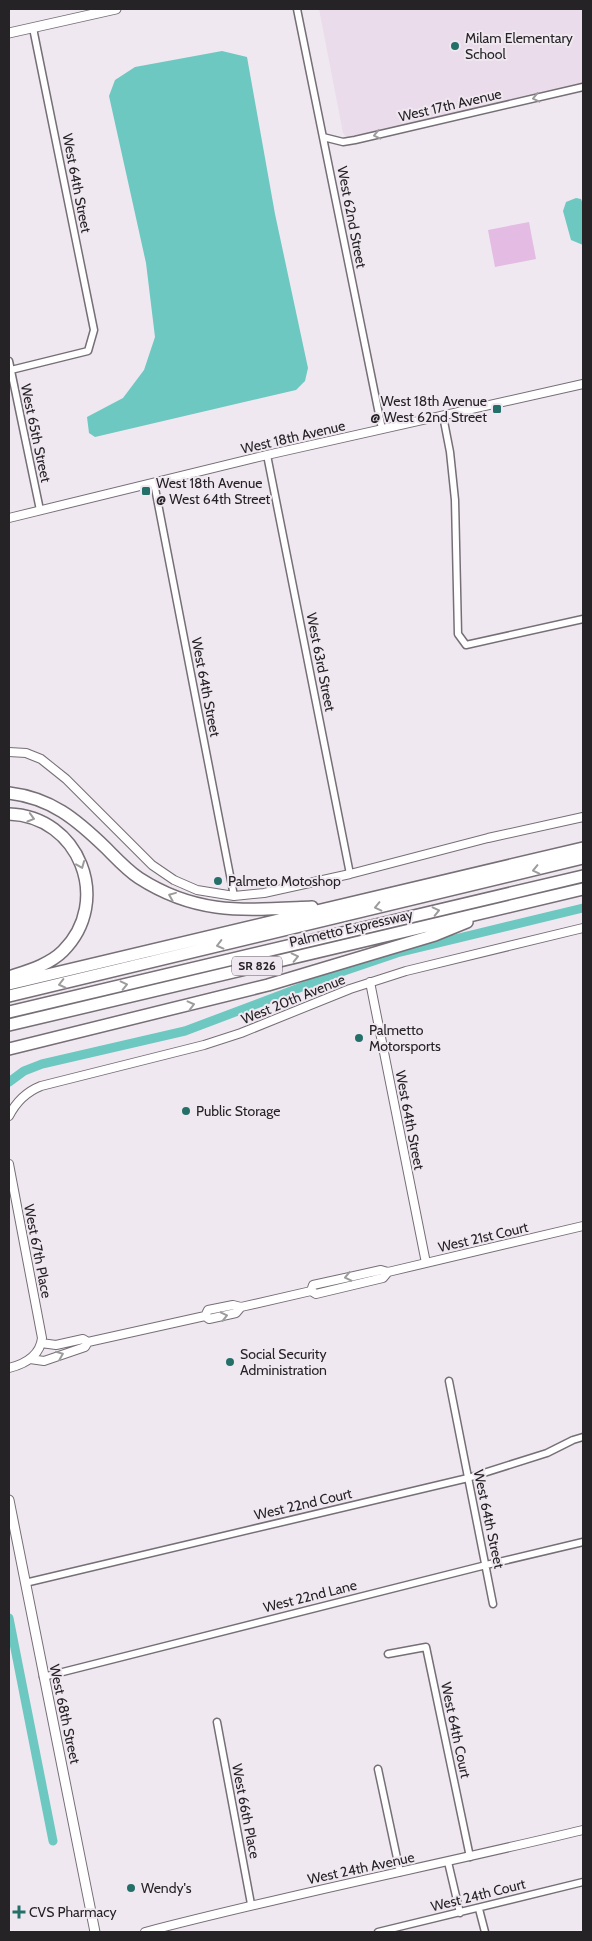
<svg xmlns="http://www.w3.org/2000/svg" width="592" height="1941" viewBox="0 0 592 1941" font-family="Cabin,sans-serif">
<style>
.built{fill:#eadcea}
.green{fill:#e3bbe3}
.water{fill:#6cc8c0}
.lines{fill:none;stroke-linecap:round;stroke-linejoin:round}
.canal{stroke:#6cc8c0;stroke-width:9}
.minor-casing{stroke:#766f76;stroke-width:9}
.tertiary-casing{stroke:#766f76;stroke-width:10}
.secondary-casing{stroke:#766f76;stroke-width:11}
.motorway-casing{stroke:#766f76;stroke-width:14}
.minor{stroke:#fff;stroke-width:6}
.tertiary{stroke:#fff;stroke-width:8}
.secondary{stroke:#fff;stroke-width:9}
.motorway{stroke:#fff;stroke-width:11}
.oneway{stroke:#9d9c9d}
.poi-dot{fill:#256f69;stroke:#f0e8f0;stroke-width:2}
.labels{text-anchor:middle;stroke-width:4;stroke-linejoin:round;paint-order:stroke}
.shield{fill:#f0e8f0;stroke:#635e63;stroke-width:1}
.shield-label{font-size:12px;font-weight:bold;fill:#262326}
.poi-label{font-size:14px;fill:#262326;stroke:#f0e8f0;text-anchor:start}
.street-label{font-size:14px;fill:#262326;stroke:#f0e8f0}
</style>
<rect width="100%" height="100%" fill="#f0e8f0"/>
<path class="built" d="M319,9H583V83L352,137H346L343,133Z"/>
<path class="green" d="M529,222L536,259L495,267L488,230Z"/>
<path class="water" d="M222,51L247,57L275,214L308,368L305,381L296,390L95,437L89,433L87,417L123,398L144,370L155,337L146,263L109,96L115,80L135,67Z
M576,198L581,199L583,204V245L571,240L563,211L566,202Z"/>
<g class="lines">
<path class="canal" d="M9,1082L24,1071L42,1064L185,1031L344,971L397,953L583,908
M9,1618L53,1841"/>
<g class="minor-casing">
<path id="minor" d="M297,9L382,429
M323,137L343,142L355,140L583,87
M9,361L40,510
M11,370L88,351L94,330L33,28
M443,416L450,452L455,500L458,634L466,645L583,619
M267,455L350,874
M154,483L234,896
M449,1381L493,1604
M25,1583L468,1478L547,1453L573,1440L583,1437
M388,1654L426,1647L470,1857
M43,1677L486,1565L583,1542
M217,1722L251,1904
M378,1769L400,1872
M448,1862L460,1913
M479,1909L485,1932
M378,1932L583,1882"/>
</g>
<g class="tertiary-casing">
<path id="tertiary" d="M9,518L267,455L583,384
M9,752L26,753L41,759L66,779L152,865L174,880L197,890L234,896L264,893L350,874L488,838L583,817
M370,982L426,1263
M9,1116C16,1102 26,1092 41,1086L204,1045L241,1033L350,989L406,971L583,928
M9,1164L42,1338C40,1356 25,1364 9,1368
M311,1291L316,1294L383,1278L388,1272
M205,1316L208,1310L233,1305L241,1307L311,1291L313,1285L381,1270L388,1272L583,1226
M41,1343L56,1345L83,1339L88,1342
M30,1359L44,1361L85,1347L88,1342L205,1316L209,1319L236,1313L241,1307
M145,1932C290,1894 437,1865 583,1830"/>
</g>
<g class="secondary-casing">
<path id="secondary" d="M9,33L116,9
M9,1500L95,1932"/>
</g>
<g class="motorway-casing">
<path id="motorway" d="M9,793C51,798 76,819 106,848C116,858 127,870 139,878C198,916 246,910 312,907
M9,814C79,816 113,901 63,951C49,965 27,971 9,977
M9,984L583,848
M9,996L583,858
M9,1012L583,876
M9,1025L583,889
M9,1049L268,985L435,935L467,922"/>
</g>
<use href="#minor" class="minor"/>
<use href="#tertiary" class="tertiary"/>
<use href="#secondary" class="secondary"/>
<use href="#motorway" class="motorway"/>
</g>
<defs><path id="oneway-chevron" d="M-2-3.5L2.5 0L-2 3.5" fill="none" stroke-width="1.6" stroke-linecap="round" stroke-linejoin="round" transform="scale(1.25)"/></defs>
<g class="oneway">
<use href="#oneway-chevron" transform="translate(536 98) rotate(167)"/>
<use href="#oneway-chevron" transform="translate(377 135) rotate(167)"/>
<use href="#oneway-chevron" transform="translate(31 818) rotate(16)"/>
<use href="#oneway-chevron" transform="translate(81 865) rotate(68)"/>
<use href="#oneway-chevron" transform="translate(536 870) rotate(167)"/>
<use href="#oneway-chevron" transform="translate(172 896) rotate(-158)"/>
<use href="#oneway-chevron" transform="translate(378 907) rotate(167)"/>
<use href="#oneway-chevron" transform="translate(436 911) rotate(-13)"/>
<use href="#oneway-chevron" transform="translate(220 945) rotate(166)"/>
<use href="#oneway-chevron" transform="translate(295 957) rotate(-13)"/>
<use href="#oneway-chevron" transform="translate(62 984) rotate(166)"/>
<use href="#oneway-chevron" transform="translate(124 985) rotate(-13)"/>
<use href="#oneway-chevron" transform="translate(191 1005) rotate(-14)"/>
<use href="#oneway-chevron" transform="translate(348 1277) rotate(167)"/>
<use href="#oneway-chevron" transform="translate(224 1316) rotate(-13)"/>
<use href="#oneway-chevron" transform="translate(60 1355) rotate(-22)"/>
</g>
<g class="poi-dot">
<circle cx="455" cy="46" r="5"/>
<rect x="492" y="404" width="10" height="10" rx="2.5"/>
<rect x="141" y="486" width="10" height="10" rx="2.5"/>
<circle cx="218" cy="881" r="5"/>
<circle cx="359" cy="1038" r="5"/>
<circle cx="186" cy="1111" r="5"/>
<circle cx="230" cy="1362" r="5"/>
<circle cx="131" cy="1888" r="5"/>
<path d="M16.5 1904.5h5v5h5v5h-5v5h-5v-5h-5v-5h5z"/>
</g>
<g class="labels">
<rect class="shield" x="232" y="956.5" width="50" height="19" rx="4"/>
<g class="shield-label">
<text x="257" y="970">SR 826</text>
</g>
<g class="poi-label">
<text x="465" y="43">Milam Elementary<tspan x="465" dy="16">School</tspan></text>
<text x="487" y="406" text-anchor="end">West 18th Avenue<tspan x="487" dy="16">@ West 62nd Street</tspan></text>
<text x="156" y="488">West 18th Avenue<tspan x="156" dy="16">@ West 64th Street</tspan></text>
<text x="228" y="886">Palmeto Motoshop</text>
<text x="369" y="1035">Palmetto<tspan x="369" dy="16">Motorsports</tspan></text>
<text x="196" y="1116">Public Storage</text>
<text x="240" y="1359">Social Security<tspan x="240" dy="16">Administration</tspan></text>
<text x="141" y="1893">Wendy's</text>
<text x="29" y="1917">CVS Pharmacy</text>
</g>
<g class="street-label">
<text transform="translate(450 105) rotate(-13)" y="5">West 17th Avenue</text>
<text transform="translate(77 183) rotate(79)" y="5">West 64th Street</text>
<text transform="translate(352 217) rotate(79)" y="5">West 62nd Street</text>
<text transform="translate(36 433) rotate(78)" y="5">West 65th Street</text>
<text transform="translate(293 437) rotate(-13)" y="5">West 18th Avenue</text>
<text transform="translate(321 662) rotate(79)" y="5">West 63rd Street</text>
<text transform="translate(206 687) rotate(79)" y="5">West 64th Street</text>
<text transform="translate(351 928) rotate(-13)" y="5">Palmetto Expressway</text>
<text transform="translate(293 999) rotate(-22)" y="5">West 20th Avenue</text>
<text transform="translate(410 1120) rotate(79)" y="5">West 64th Street</text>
<text transform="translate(483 1237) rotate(-13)" y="5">West 21st Court</text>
<text transform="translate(38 1251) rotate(79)" y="5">West 67th Place</text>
<text transform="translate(303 1504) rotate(-13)" y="5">West 22nd Court</text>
<text transform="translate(489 1519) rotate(78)" y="5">West 64th Street</text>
<text transform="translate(310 1596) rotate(-14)" y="5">West 22nd Lane</text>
<text transform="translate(65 1714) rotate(78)" y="5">West 68th Street</text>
<text transform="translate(456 1730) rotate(78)" y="5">West 64th Court</text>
<text transform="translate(246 1811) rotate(79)" y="5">West 66th Place</text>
<text transform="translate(361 1868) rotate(-12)" y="5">West 24th Avenue</text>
<text transform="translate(478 1895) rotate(-14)" y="5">West 24th Court</text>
</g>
</g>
<rect width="592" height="1941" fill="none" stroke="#262326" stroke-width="20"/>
</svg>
